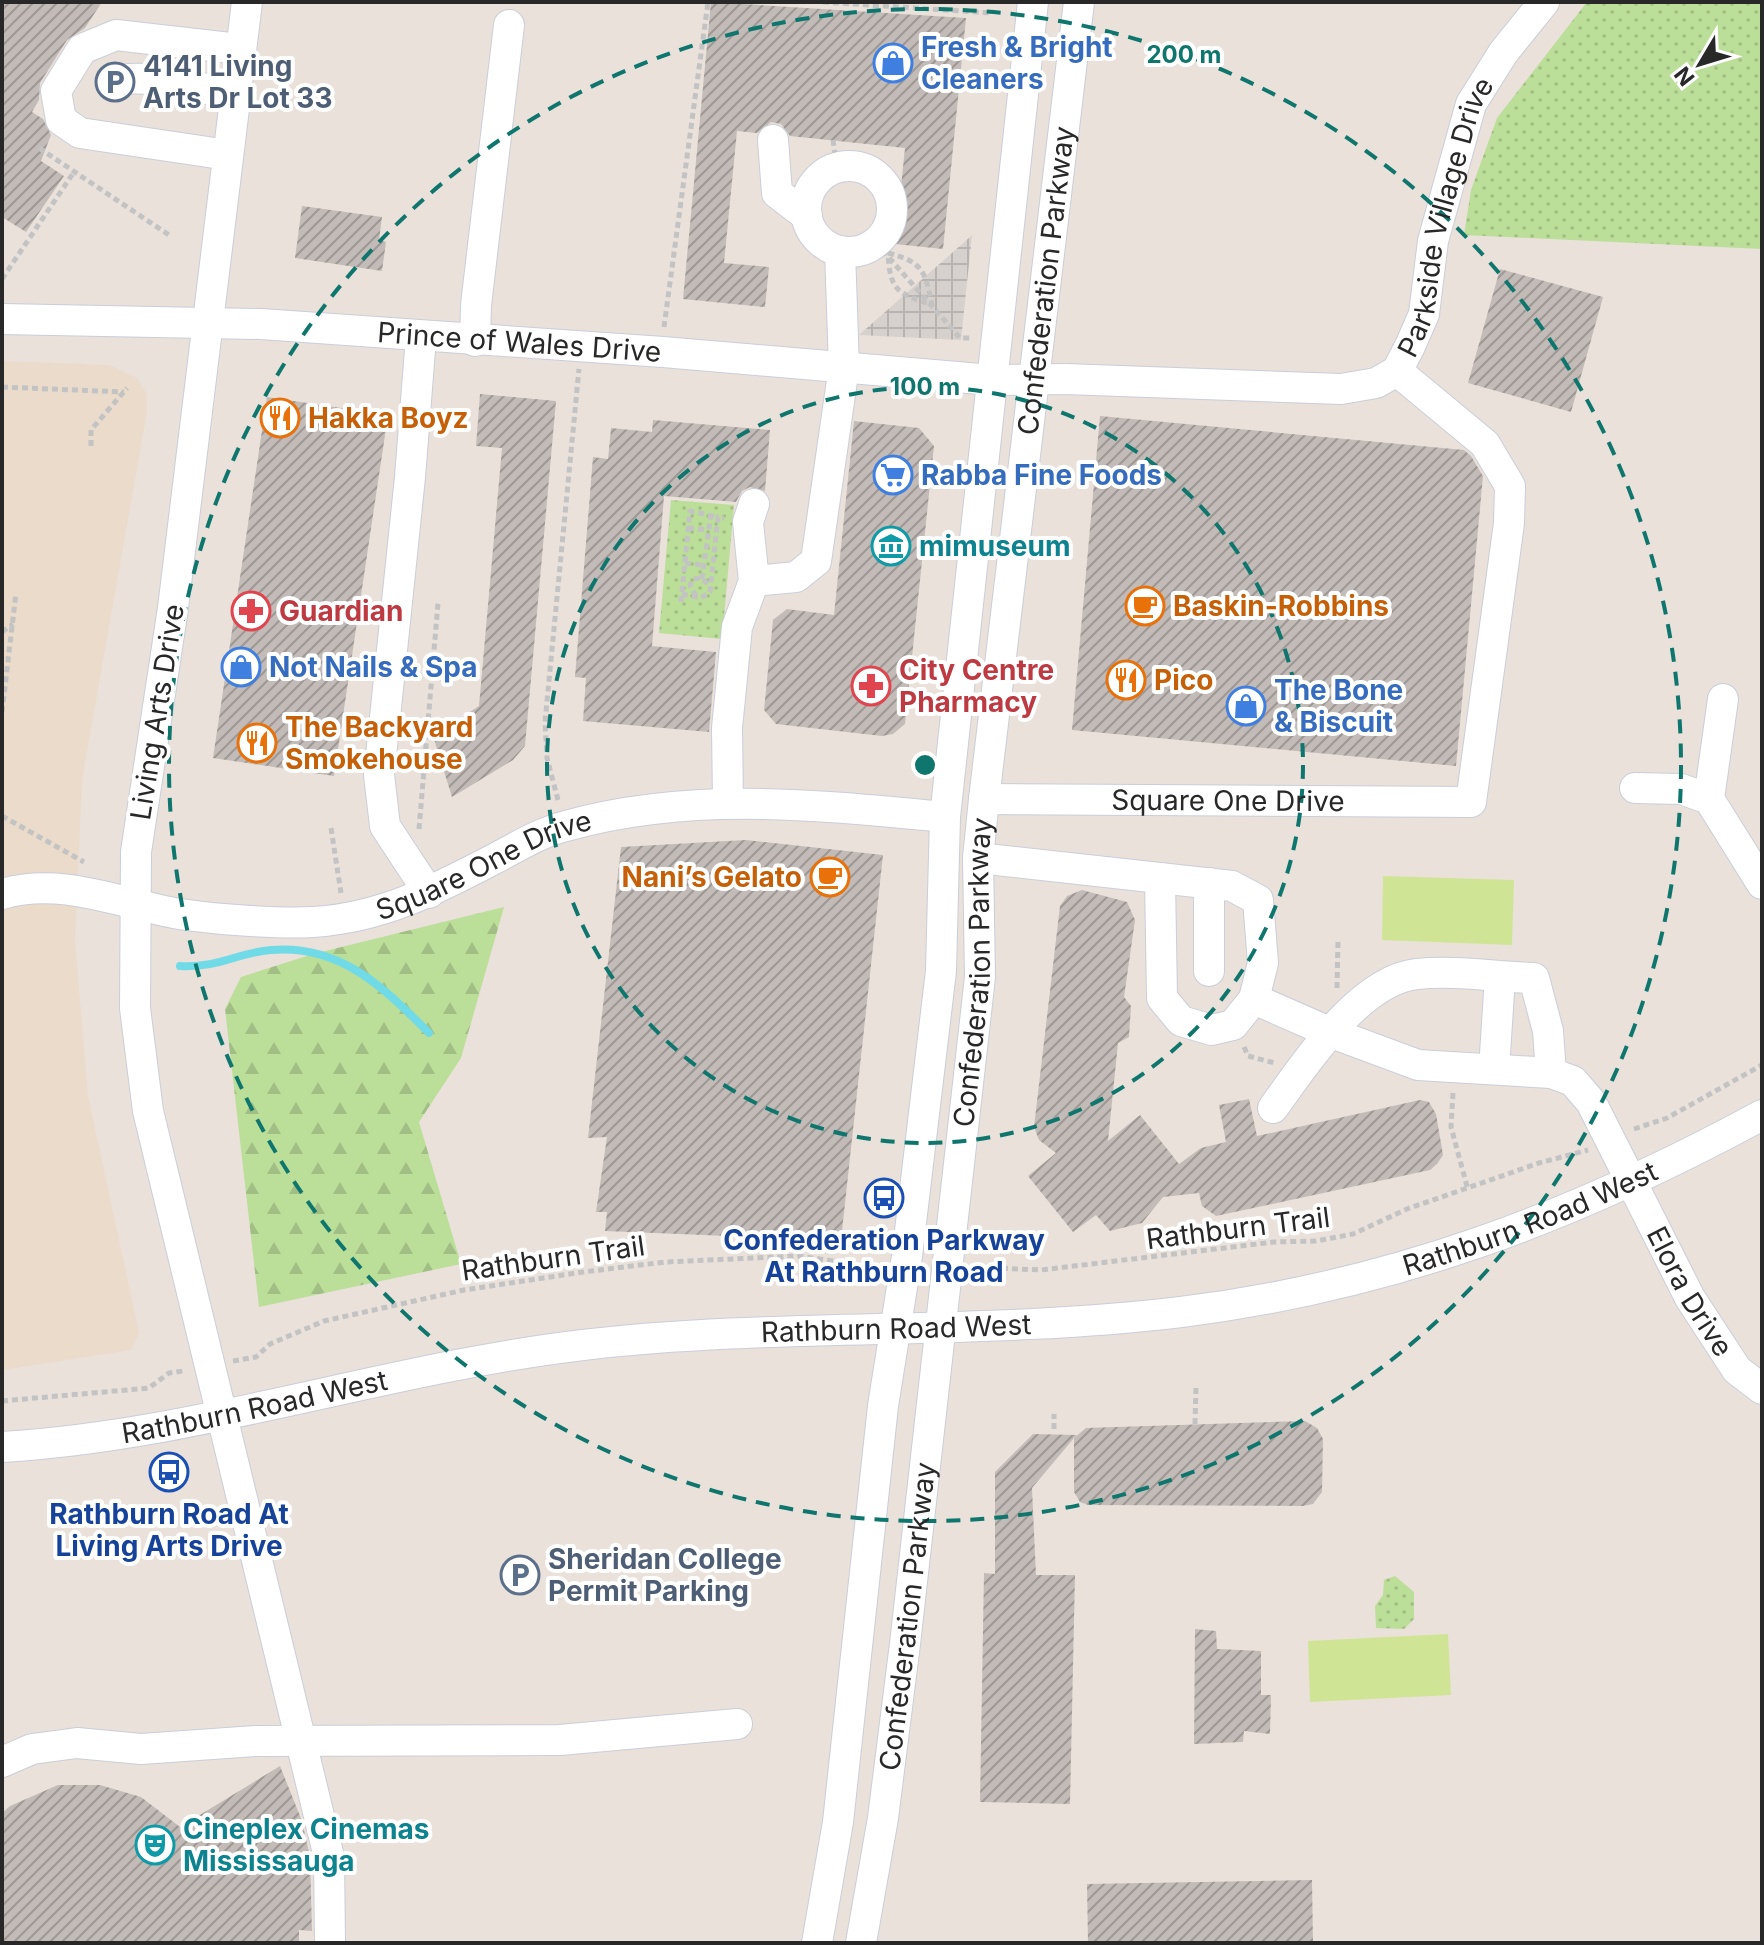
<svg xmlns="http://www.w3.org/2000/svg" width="1764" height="1945" viewBox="0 0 1764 1945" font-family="Inter,sans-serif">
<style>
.education{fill:#ebdbca}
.green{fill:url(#green-dots)}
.forest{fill:url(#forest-firs)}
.pitch{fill:#cfe595}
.plaza{fill:url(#plaza-grid)}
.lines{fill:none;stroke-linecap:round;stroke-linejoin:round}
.stream{stroke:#71dae7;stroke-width:8}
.building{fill:url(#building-hatch)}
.minor-casing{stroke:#c9ced9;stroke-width:32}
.path{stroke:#c3c3c3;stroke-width:5;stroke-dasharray:6 4;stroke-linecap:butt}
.minor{stroke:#fff;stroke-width:30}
.ring{fill:none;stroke:#0f766e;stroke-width:4;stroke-dasharray:14 10}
.labels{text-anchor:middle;stroke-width:8;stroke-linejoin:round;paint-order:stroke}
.shop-label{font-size:28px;font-weight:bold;fill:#366cbe;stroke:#fff;text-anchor:start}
.service-label{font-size:28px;font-weight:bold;fill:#4e5e75;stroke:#fff;text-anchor:start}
.street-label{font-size:28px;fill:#282828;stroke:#fff}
.food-label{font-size:28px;font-weight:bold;fill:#c56008;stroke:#fff;text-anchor:start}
.culture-label{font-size:28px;font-weight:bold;fill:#0d838f;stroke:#fff;text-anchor:start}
.health-label{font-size:28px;font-weight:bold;fill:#be3a42;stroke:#fff;text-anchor:start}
.transit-label{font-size:28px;font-weight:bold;fill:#164399;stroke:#fff}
.centre{fill:#0f766e;stroke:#fff;stroke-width:4}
.ring-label{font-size:24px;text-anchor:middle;font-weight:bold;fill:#0f766e;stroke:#fff;stroke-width:8;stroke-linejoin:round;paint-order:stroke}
</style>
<defs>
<pattern id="green-dots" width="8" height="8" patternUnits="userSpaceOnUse" patternTransform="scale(2)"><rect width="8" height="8" fill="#bbde99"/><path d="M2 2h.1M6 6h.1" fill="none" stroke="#a1be84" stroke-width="1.8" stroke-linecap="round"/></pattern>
<pattern id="forest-firs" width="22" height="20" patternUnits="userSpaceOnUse" patternTransform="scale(2)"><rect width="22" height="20" fill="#bbde99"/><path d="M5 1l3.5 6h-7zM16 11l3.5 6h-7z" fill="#a1be84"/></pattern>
<pattern id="plaza-grid" width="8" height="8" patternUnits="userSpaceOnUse" patternTransform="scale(2)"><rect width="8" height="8" fill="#d6d1cd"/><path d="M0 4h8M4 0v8" fill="none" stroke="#b8b3b0"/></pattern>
<pattern id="building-hatch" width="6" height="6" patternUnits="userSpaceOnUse" patternTransform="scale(2)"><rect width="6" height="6" fill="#c2bbb7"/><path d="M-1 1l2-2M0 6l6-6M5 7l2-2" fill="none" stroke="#9e9895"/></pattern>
</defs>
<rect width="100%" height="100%" fill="#eae1da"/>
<path class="education" d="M2,361L109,365L137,378L146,393L147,411L82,780L75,941L88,1096L139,1333L131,1350L2,1370Z"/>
<path class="green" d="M1587,2H1762V249L1464,235L1471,190L1497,118Z
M671,500L734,505L722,639L659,633Z
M1395,1576L1414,1592V1619L1404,1629L1376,1628L1375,1606L1383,1595L1384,1580Z"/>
<path class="forest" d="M504,907L461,1058L419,1122L461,1264L259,1307L225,1009L241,977L313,954Z"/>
<path class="pitch" d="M1383,876L1514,880L1512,945L1382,940Z
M1448,1634L1451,1695L1310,1702L1308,1641Z"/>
<path class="plaza" d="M972,235L961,340L859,335L970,237Z"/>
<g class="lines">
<path class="stream" d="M180,966C220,968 236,953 271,950C341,944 384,988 429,1033"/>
</g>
<path class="building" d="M2,2H102L85,28L67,40L40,83L39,100L32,112L43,119L51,135L41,161L64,176L26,232L2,217Z
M711,2L966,18L943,249L895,244L905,148L790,136L781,124L771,122L757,133L737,131L724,263L769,267L765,307L683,299Z
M302,206L382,217L379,240L386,242L382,271L295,258Z
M1500,269L1603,297L1571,412L1468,383Z
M480,394L556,401L525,746L513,760L452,797L433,736L479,706L502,448L476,446Z
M267,397L388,415L334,776L213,758Z
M1100,416L1464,450L1471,456L1483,476L1456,766L1072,730Z
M653,420L770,430L765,491L750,487L742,491L736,502L664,496L652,646L716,652L709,732L583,721L586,678L575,677L593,457L608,459L611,428L652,432Z
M854,421L919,428L934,446L905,724L893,734L882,736L776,724L764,710L773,620L787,609L834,615Z
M746,840L883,855L842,1231L828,1240L605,1231L607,1212H596L607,1137L588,1138L621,847Z
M1082,890L1127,902L1135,920L1124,997L1131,1006L1129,1037L1118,1043L1108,1141L1140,1115L1179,1164L1201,1148L1226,1142L1219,1105L1249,1099L1257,1136L1420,1100L1429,1102L1436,1114L1443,1155L1437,1164L1430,1170L1216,1216L1202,1206L1199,1193L1163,1197L1142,1223L1110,1231L1096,1215L1073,1232L1028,1176L1056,1153L1039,1140L1034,1127L1060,906L1067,896Z
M1305,1421L1317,1428L1323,1439L1322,1492L1313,1504L1303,1506L1088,1505L1080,1502L1074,1492V1438L1032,1488L1036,1575H1075L1070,1804L980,1802L984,1573L995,1574V1472L1033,1434L1077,1435L1074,1438L1086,1428Z
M1195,1629L1216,1631L1217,1649L1261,1651V1695H1271L1270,1734L1244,1731L1243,1742L1194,1744Z
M280,1766L302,1821L310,1857L312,1931L299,1930V1943H2V1813L10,1806L58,1785H100L141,1797L180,1827Z
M1312,1880L1313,1943H1088L1087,1884Z"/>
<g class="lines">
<g class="minor-casing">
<g id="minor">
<path d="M247,2L173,608L136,852L135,1008L148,1111L329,1857L330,1943"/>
<path d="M115,82C139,71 206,90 234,94"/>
<path d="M773,140L777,193L807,216"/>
<path d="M228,155L80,133L61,120L56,91L82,49L116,35L239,49"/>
<circle cx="849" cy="209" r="43"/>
<path id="s1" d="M2,319L261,324L663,352L992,380L1065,379L1341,389L1376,383L1397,371L1410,346L1424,314L1433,241L1471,104L1503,53L1544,2"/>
<path d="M421,337L410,477L379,775L385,826L429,893"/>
<path d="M475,341L476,305L509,25"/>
<path d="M754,581L796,577L816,561L844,367L840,251"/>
<path d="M1635,788L1681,789L1709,799L1762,884"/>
<path id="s2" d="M984,799L1471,802L1509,523L1510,486L1485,444L1397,371"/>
<path d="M1709,799L1723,699"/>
<path d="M728,801L727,728L737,627L754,581L748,522L754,504"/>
<path d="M978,858L1232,886L1258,900L1263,963L1254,999"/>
<path id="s3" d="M1160,878L1162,998L1181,1021L1212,1030L1233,1025L1254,999L1329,1032L1418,1065L1551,1073L1573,1081L1591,1102L1690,1298L1737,1370L1762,1389"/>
<path id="s4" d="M2,894C60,877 117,902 174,913C208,919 279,924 313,922C381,918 435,890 494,859C517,847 541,832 566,826C692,791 817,805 945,817"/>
<path d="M1209,971V883"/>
<path d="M1495,1054L1500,977"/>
<path d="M1273,1108C1305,1064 1359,980 1417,974C1455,970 1496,977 1534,978L1548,1031L1551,1073"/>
<path id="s5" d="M2,1447C199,1435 387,1368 583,1345C781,1322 982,1336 1181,1312C1392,1286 1576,1216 1762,1115"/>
<path d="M2,1762L32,1749L77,1743L141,1749L256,1741L560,1740L737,1724"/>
<path d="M817,1943L838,1822L883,1406L907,1256L941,971L945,817L1033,2"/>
<path id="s6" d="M861,1943L883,1818L905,1644L980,977L978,858L984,799L1079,2"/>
</g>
</g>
<path class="path" d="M823,2L992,13
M833,140L837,168
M39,148L172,237
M876,243L960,338H972
M888,253C923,262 925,271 932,305C897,293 890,291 888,253Z
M2,279L74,172
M664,327L708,2
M2,387L124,392
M91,446V430L127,388
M688,528L708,530
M685,563L704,565
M702,579L711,514
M682,594L701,598L710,592L718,517L724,518
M696,596L690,585L693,579L700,578L710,585
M681,602L690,511L718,517
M2,632L13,624
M2,712L16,593
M558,800L547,758L545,722L579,369
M2,816L84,862
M331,828L341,893
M419,829L438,603
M1337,988L1338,941
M1244,1047L1248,1056L1275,1063
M1453,1093L1451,1127L1468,1190
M1634,1129L1667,1118L1762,1065
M972,1267L1041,1270L1274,1242L1316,1241L1353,1234L1407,1209L1539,1163L1588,1150
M233,1361L256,1357L270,1344L324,1321L464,1290L583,1272L665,1262L798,1256L840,1262L864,1275L879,1274
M2,1401L149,1388L169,1373L183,1371
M1195,1424L1196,1386
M1054,1429V1414"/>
<use href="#minor" class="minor"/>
</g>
<g class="ring">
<circle cx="925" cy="765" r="378"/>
<circle cx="925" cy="765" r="756"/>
</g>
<defs>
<g id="shop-ring" transform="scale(2)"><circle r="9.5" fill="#fff" stroke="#3f7fe0" stroke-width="1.5"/><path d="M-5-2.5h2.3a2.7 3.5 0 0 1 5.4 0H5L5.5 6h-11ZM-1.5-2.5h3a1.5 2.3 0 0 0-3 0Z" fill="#3f7fe0"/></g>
<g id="parking-ring" transform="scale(2)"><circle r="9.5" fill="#fff" stroke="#5c6f8a" stroke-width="1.5"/><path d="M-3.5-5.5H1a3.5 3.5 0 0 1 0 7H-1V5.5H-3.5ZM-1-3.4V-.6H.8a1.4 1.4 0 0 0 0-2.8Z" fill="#5c6f8a"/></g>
<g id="restaurant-ring" transform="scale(2)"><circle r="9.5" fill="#fff" stroke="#e8710a" stroke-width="1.5"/><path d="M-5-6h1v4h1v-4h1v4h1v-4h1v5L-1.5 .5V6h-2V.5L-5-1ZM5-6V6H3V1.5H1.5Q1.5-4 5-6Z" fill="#e8710a"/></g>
<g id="supermarket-ring" transform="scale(2)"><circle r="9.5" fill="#fff" stroke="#3f7fe0" stroke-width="1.5"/><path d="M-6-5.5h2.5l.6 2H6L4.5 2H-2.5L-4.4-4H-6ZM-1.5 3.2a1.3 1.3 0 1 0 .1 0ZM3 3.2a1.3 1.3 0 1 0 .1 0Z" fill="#3f7fe0"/></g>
<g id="museum-ring" transform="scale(2)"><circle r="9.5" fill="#fff" stroke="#0f9aa8" stroke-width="1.5"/><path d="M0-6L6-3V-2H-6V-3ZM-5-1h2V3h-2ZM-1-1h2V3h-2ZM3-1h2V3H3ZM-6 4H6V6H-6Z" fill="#0f9aa8"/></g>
<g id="cafe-ring" transform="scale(2)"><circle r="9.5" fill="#fff" stroke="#e8710a" stroke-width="1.5"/><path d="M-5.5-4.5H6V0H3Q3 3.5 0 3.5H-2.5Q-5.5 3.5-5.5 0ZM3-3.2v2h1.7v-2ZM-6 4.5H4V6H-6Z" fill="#e8710a"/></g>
<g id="pharmacy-ring" transform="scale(2)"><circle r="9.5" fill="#fff" stroke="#e0444e" stroke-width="1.5"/><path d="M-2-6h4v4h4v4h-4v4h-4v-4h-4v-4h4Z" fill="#e0444e"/></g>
<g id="bus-ring" transform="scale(2)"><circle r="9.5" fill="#fff" stroke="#1a4fb4" stroke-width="1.5"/><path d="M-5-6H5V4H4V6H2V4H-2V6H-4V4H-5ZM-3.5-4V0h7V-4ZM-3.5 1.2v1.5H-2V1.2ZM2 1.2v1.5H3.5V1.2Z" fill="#1a4fb4"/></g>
<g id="theatre-ring" transform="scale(2)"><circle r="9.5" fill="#fff" stroke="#0f9aa8" stroke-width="1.5"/><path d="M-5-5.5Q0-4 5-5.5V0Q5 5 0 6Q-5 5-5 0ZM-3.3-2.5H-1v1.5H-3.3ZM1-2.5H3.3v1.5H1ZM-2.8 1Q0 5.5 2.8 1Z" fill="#0f9aa8"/></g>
</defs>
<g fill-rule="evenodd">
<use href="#shop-ring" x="893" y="63"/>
<use href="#parking-ring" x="115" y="82"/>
<use href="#restaurant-ring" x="280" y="418"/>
<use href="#supermarket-ring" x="893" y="475"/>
<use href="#museum-ring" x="891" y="546"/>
<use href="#cafe-ring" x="1145" y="606"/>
<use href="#pharmacy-ring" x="251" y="611"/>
<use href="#shop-ring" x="241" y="667"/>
<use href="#restaurant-ring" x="1126" y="680"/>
<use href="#pharmacy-ring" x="871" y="686"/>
<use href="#shop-ring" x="1246" y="706"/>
<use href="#restaurant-ring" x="257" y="743"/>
<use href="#cafe-ring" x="830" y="877"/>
<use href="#bus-ring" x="884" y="1198"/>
<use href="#bus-ring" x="169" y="1472"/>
<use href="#parking-ring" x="520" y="1575"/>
<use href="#theatre-ring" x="155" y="1845"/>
</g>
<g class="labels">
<g class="shop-label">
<text x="921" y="57">Fresh &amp; Bright<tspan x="921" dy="32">Cleaners</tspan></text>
<text x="921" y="485">Rabba Fine Foods</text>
<text x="269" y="677">Not Nails &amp; Spa</text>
<text x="1274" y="700">The Bone<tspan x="1274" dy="32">&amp; Biscuit</tspan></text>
</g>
<g class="service-label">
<text x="143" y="76">4141 Living<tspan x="143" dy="32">Arts Dr Lot 33</tspan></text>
<text x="548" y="1569">Sheridan College<tspan x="548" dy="32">Permit Parking</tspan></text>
</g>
<g class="street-label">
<text dy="10" stroke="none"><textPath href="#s1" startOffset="1564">Parkside Village Drive</textPath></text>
<text dy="10" stroke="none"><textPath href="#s6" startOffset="1674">Confederation Parkway</textPath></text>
<text dy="10" stroke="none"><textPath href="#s1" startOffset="518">Prince of Wales Drive</textPath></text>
<text transform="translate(157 712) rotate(-81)" y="10">Living Arts Drive</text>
<text dy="10" stroke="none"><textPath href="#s2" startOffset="244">Square One Drive</textPath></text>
<text dy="10" stroke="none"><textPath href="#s4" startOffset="496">Square One Drive</textPath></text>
<text dy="10" stroke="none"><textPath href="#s6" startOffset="978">Confederation Parkway</textPath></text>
<text dy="10" stroke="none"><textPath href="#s5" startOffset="1552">Rathburn Road West</textPath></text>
<text transform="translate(1238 1228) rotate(-7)" y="10">Rathburn Trail</text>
<text transform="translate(553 1258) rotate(-8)" y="10">Rathburn Trail</text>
<text dy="10" stroke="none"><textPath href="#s3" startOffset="812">Elora Drive</textPath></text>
<text dy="10" stroke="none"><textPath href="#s5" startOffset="904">Rathburn Road West</textPath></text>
<text dy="10" stroke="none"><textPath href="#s5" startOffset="256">Rathburn Road West</textPath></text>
<text dy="10" stroke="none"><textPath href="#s6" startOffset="330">Confederation Parkway</textPath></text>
</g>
<g class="food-label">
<text x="308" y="428">Hakka Boyz</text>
<text x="1173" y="616">Baskin-Robbins</text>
<text x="1154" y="690">Pico</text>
<text x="285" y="737">The Backyard<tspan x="285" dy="32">Smokehouse</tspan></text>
<text x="802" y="887" text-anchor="end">Nani’s Gelato</text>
</g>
<g class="culture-label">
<text x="919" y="556">mimuseum</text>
<text x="183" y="1839">Cineplex Cinemas<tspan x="183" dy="32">Mississauga</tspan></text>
</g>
<g class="health-label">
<text x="279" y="621">Guardian</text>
<text x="899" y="680">City Centre<tspan x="899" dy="32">Pharmacy</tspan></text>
</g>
<g class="transit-label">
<text x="884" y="1250">Confederation Parkway<tspan x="884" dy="32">At Rathburn Road</tspan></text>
<text x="169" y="1524">Rathburn Road At<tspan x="169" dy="32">Living Arts Drive</tspan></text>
</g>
</g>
<circle cx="925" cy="765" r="12" class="centre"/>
<g class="ring-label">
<text x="1184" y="63">200 m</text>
<text x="925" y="395">100 m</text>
</g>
<rect width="1764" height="1945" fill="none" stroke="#282828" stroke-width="8"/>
<g transform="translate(1700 64) rotate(232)" stroke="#ffffff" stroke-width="6" paint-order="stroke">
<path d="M0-6L14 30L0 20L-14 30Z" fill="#282828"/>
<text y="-12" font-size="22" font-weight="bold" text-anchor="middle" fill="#282828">N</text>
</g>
</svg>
